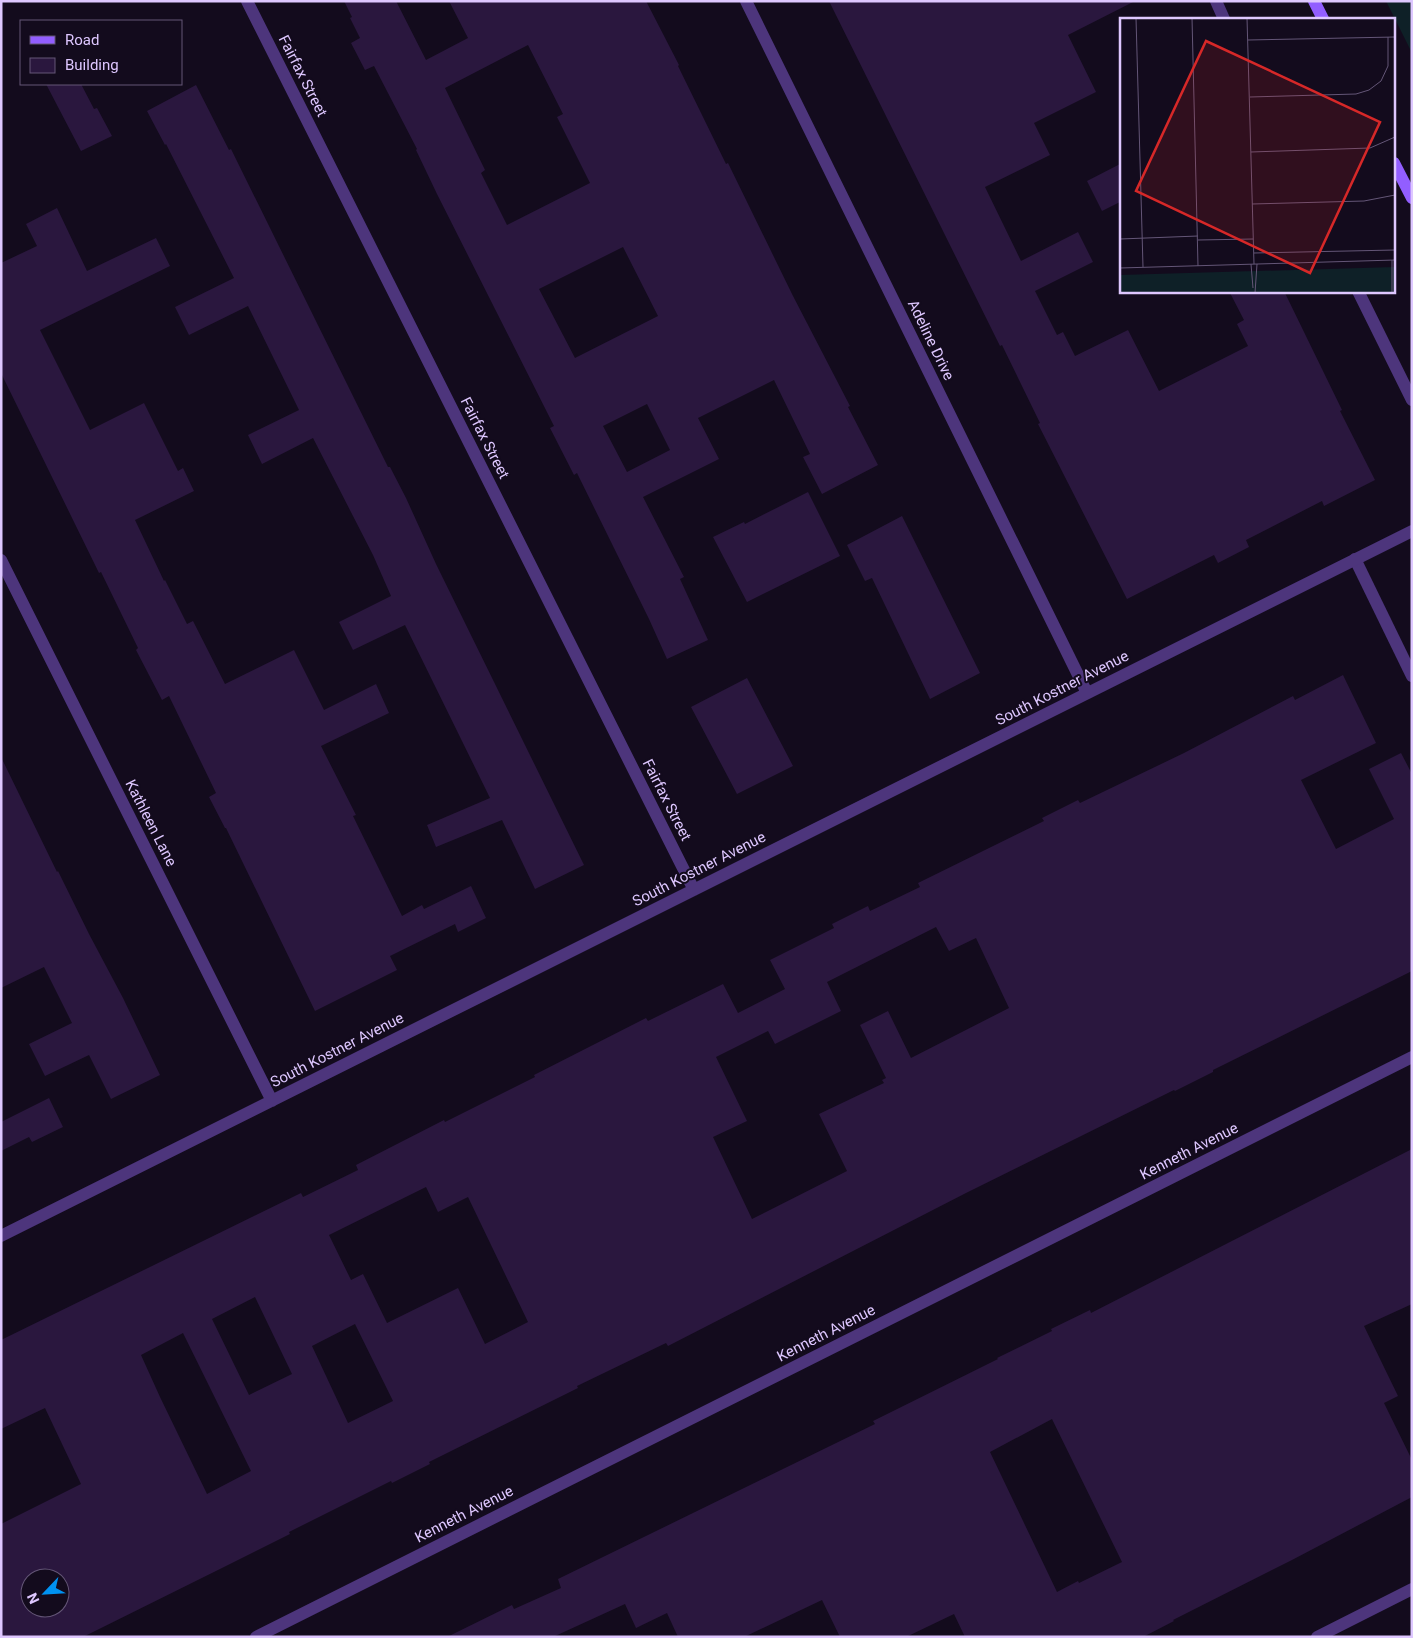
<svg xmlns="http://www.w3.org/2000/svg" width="1413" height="1638" viewBox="0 0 1413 1638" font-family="Roboto,sans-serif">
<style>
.green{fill:#0e2027}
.building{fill:#2a173e;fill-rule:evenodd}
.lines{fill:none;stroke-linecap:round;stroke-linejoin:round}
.lane{stroke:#4d357c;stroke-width:12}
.street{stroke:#4d357c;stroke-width:12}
.secondary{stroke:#925eff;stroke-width:12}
.labels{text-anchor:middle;stroke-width:4;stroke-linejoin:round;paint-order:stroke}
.street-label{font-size:15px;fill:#dec7ff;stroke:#130b1d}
.inset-road{fill:none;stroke:#645677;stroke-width:1}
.view{fill:#d62828;fill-opacity:0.15;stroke:#d62828;stroke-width:2.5}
.inset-edge{fill:none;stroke:#dec7ff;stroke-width:2.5}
</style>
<rect width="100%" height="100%" fill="#130b1d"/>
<path class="green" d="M1386,1H1412V53Z"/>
<path class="building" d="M344,1H396L426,60L468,38L449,1H646L679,65L678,66L726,164L728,163L793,296L850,406L848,407L878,465L822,494L803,457L810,454L774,380L698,418L719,459L643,497L684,577L680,579L708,640L667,659L649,619L577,473L574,475L550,428L554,426L437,194L416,150L417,149L374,66L365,70L351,43L360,38L350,18L352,17ZM528,45L563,114L557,117L590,183L507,225L481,173L485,170L445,88ZM623,247L658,316L575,358L539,289ZM647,404L670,450L627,472L603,426Z
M829,1H1135L1068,35L1096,92L1034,123L1050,155L985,187L1021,261L1078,232L1093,262L1035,291L1057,335L1063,332L1075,356L1128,330L1159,391L1248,346L1237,324L1244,320L1229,291H1284L1342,410L1340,411L1375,480L1324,506L1322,501L1246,540L1249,547L1218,563L1214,555L1127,599L1038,424L1040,423L1002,345L1000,346Z
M46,84H81L94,109L97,108L112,136L81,151Z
M196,85L229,150L231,149L388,467H390L406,498L436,564L584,865L535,889L502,820L436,847L427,825L490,798L405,625L353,650L339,622L391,596L373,555L313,438L262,464L248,435L299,410L248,306L189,335L175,307L234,278L166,144L165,145L147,111Z
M1122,163V201L1102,211L1087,181Z
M57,208L87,271L156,238L170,266L40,330L90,430L144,403L178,471L183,468L194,491L135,520L164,581L165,580L187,624L193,621L225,684L294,650L324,710L376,684L389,713L321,746L356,815L353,816L402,916L422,905L424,909L471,886L486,918L458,932L455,924L390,956L397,970L315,1011L226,828H225L209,797L216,793L169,696L162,700L136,650L138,648L101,572L99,573L1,373V263L37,246L26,224Z
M808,492L840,556L747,602L713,537L744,522L745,524Z
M902,516L980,673L930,699L872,578L865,581L847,545Z
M1343,675L1376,743L1301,780L1336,849L1394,819L1369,769L1401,753L1412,774V971L1213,1070V1072L1175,1091L1174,1090L966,1193L668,1346L666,1343L577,1386L578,1388L429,1462L430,1464L392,1483L391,1481L289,1532L290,1534L222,1568L83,1637H1V1524L81,1484L45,1408L1,1429V1340L301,1193L303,1197L358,1170L356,1165L444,1120L445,1122L535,1077L534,1075L646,1018L648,1021L723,984L738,1013L785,989L770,960L834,928L832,924L868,906L870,911L920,887L918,883L1044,821L1042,818L1078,800L1080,803L1184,753L1293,696L1295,700ZM936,927L949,951L976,938L1009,1008L911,1058L888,1011L860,1025L886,1078L882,1080L884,1083L819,1114L847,1171L752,1219L713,1137L747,1121L716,1057L768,1031L775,1044L841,1011L827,982ZM426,1187L438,1212L468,1197L528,1322L485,1344L458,1288L387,1323L363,1274L351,1280L329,1235ZM255,1297L292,1374L249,1395L212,1319ZM355,1324L393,1401L348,1423L312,1346ZM183,1333L251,1471L207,1494L160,1397L141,1355ZM30,1578H60V1608H30Z
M747,678L793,766L737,794L691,707Z
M1,757L57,872L58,871L89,934L123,998L160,1075L111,1099L89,1055L45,1076L29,1044L72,1023L44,967L1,988Z
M49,1098L63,1127L32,1142L29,1137L1,1151V1122Z
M1412,1149V1304L1364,1326L1398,1396L1384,1403L1412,1460V1497L1292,1560L1173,1620L1174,1621L1143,1637H965L954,1614L906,1637H840L822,1600L744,1637H678L667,1613L636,1628L625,1604L553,1637H447L512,1605L514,1609L561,1588L558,1579L875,1424L873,1421L998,1359L997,1358L1052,1331L1051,1329L1090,1310L1091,1313ZM1052,1419L1122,1562L1079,1583L1078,1581L1057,1592L990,1452Z"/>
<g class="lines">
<path class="lane" d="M1355,559L1412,676"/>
<path class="street" d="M247,1L694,890
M746,1L1087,693
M1216,1L1224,19
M1358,291L1412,400
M1,560L272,1101
M1,1236L1412,531
M256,1637L1412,1057
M1317,1637L1412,1589"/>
<path class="secondary" d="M1314,1L1323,19
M1394,163L1412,198"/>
</g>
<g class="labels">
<g class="street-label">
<text transform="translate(303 76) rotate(63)" y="5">Fairfax Street</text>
<text transform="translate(931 340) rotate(64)" y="5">Adeline Drive</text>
<text transform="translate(485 438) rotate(63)" y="5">Fairfax Street</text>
<text transform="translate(1062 688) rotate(-27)" y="5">South Kostner Avenue</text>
<text transform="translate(667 800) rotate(63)" y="5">Fairfax Street</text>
<text transform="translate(151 823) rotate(63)" y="5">Kathleen Lane</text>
<text transform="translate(699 869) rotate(-27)" y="5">South Kostner Avenue</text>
<text transform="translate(337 1050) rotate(-27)" y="5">South Kostner Avenue</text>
<text transform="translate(1189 1151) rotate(-27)" y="5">Kenneth Avenue</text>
<text transform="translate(826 1333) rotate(-27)" y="5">Kenneth Avenue</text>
<text transform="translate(464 1514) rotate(-27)" y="5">Kenneth Avenue</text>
</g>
</g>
<g transform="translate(1120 18)">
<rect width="275" height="275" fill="#130b1d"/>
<path d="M275,249V275H0V257Z" fill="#0e2027"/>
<path class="inset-road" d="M16,0L23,249M72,0L78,248M127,0L134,246M128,22L275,19M130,79L236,76L249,72L261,63L268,48V19M131,134L250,130L275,119M132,186L244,183L275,177M0,221L78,218M78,222L133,221M134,235L275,232M131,246L133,270M0,250L275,242M135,275L137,246M272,275V242"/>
<path class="view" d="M86,23L260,104L190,255L16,173Z"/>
<rect width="275" height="275" class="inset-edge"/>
</g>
<rect width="1413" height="1638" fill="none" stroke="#dec7ff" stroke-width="5"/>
<rect x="20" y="20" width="162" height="65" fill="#130b1d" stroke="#645677"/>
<rect x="30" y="36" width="25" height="8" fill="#925eff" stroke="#645677"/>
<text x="65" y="45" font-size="15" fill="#dec7ff">Road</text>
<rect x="30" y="58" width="25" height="15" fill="#2a173e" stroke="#645677"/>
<text x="65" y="70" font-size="15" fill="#dec7ff">Building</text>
<g transform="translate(45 1593) rotate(245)"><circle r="24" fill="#130b1d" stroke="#645677"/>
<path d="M0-4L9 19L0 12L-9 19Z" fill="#0092f2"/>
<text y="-8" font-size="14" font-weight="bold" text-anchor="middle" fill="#dec7ff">N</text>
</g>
</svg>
